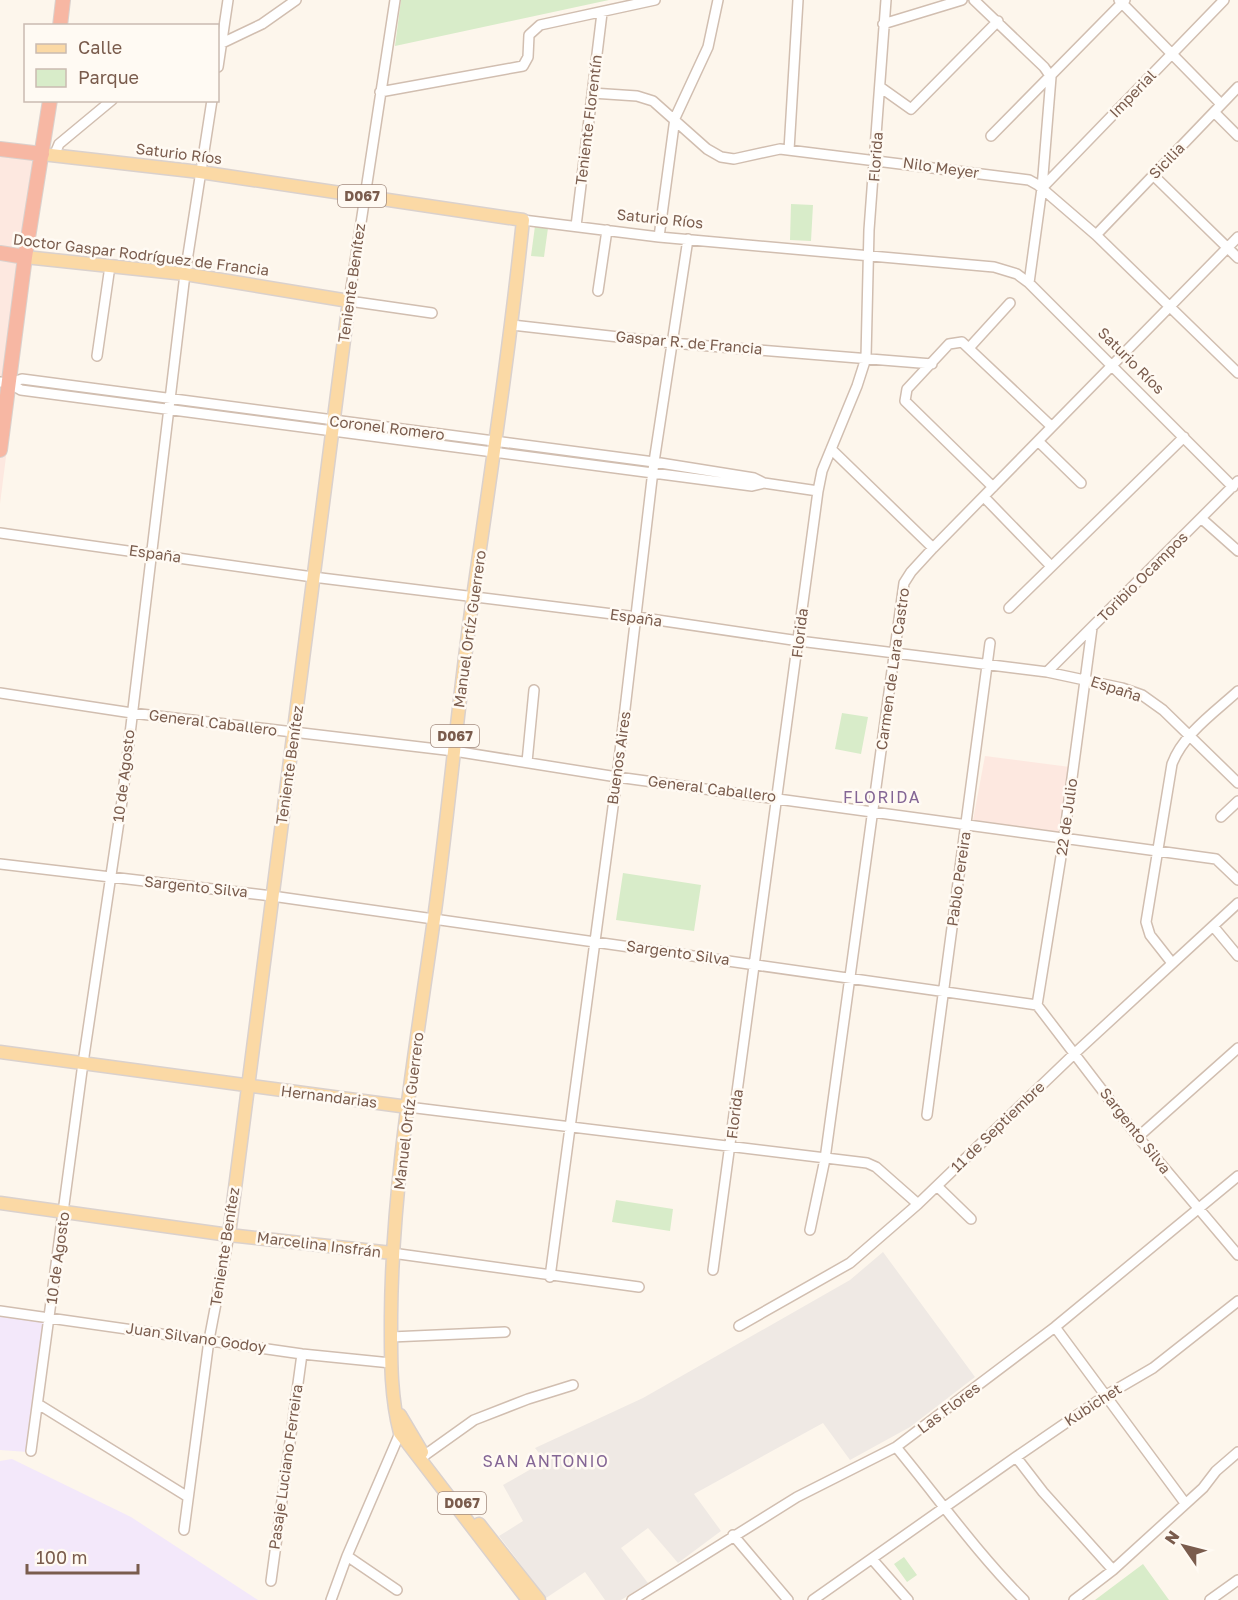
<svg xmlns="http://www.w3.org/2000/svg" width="1238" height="1600" viewBox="0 0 1238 1600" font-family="'Golos Text',sans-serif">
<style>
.commercial{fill:#fde8e0}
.industrial{fill:#efe9e4}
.education{fill:#f3e8fa}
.green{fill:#d8ecc9}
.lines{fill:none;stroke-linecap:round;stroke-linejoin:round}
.minor-casing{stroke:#d1beb0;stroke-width:12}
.major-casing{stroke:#dad1cd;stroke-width:15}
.highway-casing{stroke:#dad1cd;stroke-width:16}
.minor{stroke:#fff;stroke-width:9}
.major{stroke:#fbd9a5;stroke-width:12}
.highway{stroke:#f7b7a3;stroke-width:14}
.labels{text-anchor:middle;stroke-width:5;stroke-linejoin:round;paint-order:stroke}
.shield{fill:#fffaf3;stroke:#a28b7f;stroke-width:1.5}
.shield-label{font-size:14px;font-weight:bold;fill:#7a5c4d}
.street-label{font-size:15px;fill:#7a5c4d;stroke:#fffaf3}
.neighbourhood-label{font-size:16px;letter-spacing:1.5px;fill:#846695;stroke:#fffaf3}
</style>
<rect width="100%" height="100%" fill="#fdf6ec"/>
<path class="commercial" d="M0,144L45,150L0,504Z
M985,756L1070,767L1061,832L973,820Z"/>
<path class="industrial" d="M883,1252L975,1377L910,1427L850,1460L823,1423L694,1494L721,1531L678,1563L648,1528L621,1548L648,1583L621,1600H605L585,1572L546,1598L499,1536L523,1521L503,1485L545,1461L535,1448L643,1398L850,1280Z"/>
<path class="education" d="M0,1316L47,1322L28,1452L0,1450Z
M12,1459L131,1517L258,1600H0V1461Z"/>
<path class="green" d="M401,0H609L395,46Z
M791,204L813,205L811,241L790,240Z
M535,226L548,228L544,257L531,256Z
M842,713L868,717L861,754L835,749Z
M623,873L701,885L694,931L616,920Z
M616,1200L673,1209L670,1231L612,1222Z
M904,1557L917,1575L907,1582L894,1564Z
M1143,1564L1169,1600H1095Z"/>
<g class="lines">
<g class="minor-casing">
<path id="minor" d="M395,0L349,301L432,313
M974,0L1044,67L1051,77L1042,188L1029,283
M1119,0L1221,104
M883,24L962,0
M218,45L262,24L296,0
M218,67L228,0
M880,87L911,109L998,21
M380,92L523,66L528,57L529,35L540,25L655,0
M592,93L637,96L653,101L707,149L721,157L734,159L780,149L1029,180L1038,185L1096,235L1238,373
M1214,112L1238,136
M991,136L1125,0
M789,150L798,0
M54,156L59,144L112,100
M1153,175L1238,258
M1042,188L1224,0
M523,220L659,237L994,267L1017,274L1029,283L1233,487
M576,226L602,13
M1096,235L1238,87
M659,237L675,118L708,47L718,0
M598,291L607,230
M512,325L672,343L932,364
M969,348L1010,303
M97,356L110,266
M0,382L9,383L21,390L752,486L764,483L818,491
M9,383L22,379L654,462L754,478L764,483
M1038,441L1081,483
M831,449L933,548
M993,487L905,401L907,389L949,344L962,342L1051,426
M984,497L1050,565
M1202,519L1238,551
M0,533L313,577L637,617L799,641L1047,672L1122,688L1142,695L1163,710L1238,783
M1009,608L1184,437
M1047,672L1238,481
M0,693L132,713L454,751L617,777L1216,859L1238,880
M527,762L534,690
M1221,817L1238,801
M0,864L272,896L1037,1005L1138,1137L1238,1255
M1213,926L1238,956
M1172,963L1150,935L1146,922L1172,764C1183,734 1215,712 1238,691
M1037,1005L1064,838L1092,628
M408,1107L867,1163L876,1167L918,1204
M927,1115L990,643
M1138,1137L1238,1048
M937,1186L971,1219
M810,1230L825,1159L904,583L911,572L933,548L1238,237
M392,1253L639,1287
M713,1270L818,491L822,471L857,386L866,358L869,230L886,0
M550,1277L617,777L654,462L688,239
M0,1311L302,1354L391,1363
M739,1326L850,1263L918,1204L1074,1054L1238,903
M1055,1327L1185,1503
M391,1337L505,1332
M38,1404L188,1497
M896,1447C939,1499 977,1553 1024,1600
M31,1451L83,1063L122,801L185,274L212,100
M425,1455L474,1420L528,1399L573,1385
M1016,1457L1043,1492L1113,1570
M184,1530L209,1340L229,1235
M733,1535L788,1600
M347,1556L397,1590
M872,1559L908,1600
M271,1581L302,1354
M331,1600L347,1556L400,1433
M632,1600L797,1497L896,1447L1055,1327L1238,1176
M813,1600L1016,1457L1105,1396L1153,1368L1238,1301
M1074,1600L1113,1570L1203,1488L1216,1471L1238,1452
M1210,1600L1238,1580"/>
</g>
<g class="major-casing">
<path id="major" d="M42,154L200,172L523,220C510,346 491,471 473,597C457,709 448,821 432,933C414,1060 392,1188 391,1317C391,1357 390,1394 400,1433L528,1600
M25,257L185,274L349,301L229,1235
M0,1052L408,1107
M0,1203L229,1235L392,1253
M400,1415L422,1452
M479,1524L539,1600"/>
</g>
<g class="highway-casing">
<path id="highway" d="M60,26L63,0
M0,149L42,154
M0,253L25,257
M0,450L25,257L50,100"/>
</g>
<use href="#minor" class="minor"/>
<use href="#major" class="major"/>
<use href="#highway" class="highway"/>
</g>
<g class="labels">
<g class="shield">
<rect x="338" y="185" width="48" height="22" rx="4.5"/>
<rect x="431" y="725" width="48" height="22" rx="4.5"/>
<rect x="438" y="1492" width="48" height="22" rx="4.5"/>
</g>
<g class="shield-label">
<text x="362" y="201">D067</text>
<text x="455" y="741">D067</text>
<text x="462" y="1508">D067</text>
</g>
<g class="street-label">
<text transform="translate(1133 94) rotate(-46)" y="5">Imperial</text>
<text transform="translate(589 120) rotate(-83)" y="5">Teniente Florentín</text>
<text transform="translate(179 154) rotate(7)" y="5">Saturio Ríos</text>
<text transform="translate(876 157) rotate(-86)" y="5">Florida</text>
<text transform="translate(1167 161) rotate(-46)" y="5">Sicilia</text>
<text transform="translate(941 168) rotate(8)" y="5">Nilo Meyer</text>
<text transform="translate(660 219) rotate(6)" y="5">Saturio Ríos</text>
<text transform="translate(141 255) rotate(7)" y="5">Doctor Gaspar Rodríguez de Francia</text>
<text transform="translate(352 283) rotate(-82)" y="5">Teniente Benítez</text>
<text transform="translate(689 343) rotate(5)" y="5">Gaspar R. de Francia</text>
<text transform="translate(1131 361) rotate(45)" y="5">Saturio Ríos</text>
<text transform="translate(387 428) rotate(7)" y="5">Coronel Romero</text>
<text transform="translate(155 554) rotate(8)" y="5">España</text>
<text transform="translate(1143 577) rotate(-45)" y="5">Toribio Ocampos</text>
<text transform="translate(636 618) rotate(8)" y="5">España</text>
<text transform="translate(470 629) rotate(-82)" y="5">Manuel Ortíz Guerrero</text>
<text transform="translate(800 633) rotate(-83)" y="5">Florida</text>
<text transform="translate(893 669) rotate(-82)" y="5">Carmen de Lara Castro</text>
<text transform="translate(1116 689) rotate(18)" y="5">España</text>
<text transform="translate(213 723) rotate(7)" y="5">General Caballero</text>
<text transform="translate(619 758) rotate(-82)" y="5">Buenos Aires</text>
<text transform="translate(290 765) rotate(-82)" y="5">Teniente Benítez</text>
<text transform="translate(124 776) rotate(-83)" y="5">10 de Agosto</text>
<text transform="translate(712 789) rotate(7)" y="5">General Caballero</text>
<text transform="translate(1067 817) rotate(-82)" y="5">22 de Julio</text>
<text transform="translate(959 879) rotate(-82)" y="5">Pablo Pereira</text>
<text transform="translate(196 887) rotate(6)" y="5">Sargento Silva</text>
<text transform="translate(678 953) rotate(8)" y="5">Sargento Silva</text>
<text transform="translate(329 1097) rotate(7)" y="5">Hernandarias</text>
<text transform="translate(409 1111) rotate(-83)" y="5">Manuel Ortíz Guerrero</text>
<text transform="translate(735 1114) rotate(-83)" y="5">Florida</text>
<text transform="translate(998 1127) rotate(-44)" y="5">11 de Septiembre</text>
<text transform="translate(1135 1131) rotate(52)" y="5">Sargento Silva</text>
<text transform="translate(319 1245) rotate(7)" y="5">Marcelina Insfrán</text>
<text transform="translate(225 1247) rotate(-81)" y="5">Teniente Benítez</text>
<text transform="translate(58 1258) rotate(-82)" y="5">10 de Agosto</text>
<text transform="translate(196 1338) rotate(8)" y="5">Juan Silvano Godoy</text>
<text transform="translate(1093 1405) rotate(-33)" y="5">Kubichet</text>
<text transform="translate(949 1408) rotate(-37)" y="5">Las Flores</text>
<text transform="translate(286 1467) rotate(-82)" y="5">Pasaje Luciano Ferreira</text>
</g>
<g class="neighbourhood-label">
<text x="882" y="803">FLORIDA</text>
<text x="546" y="1467">SAN ANTONIO</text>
</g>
</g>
<rect x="24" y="24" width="195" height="78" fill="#fffaf3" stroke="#cabbb1" stroke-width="1.5"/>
<rect x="36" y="44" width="30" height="9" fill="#fbd9a5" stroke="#cabbb1" stroke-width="1.5"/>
<text x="78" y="54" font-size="18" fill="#7a5c4d">Calle</text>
<rect x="36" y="69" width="30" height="18" fill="#d8ecc9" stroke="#cabbb1" stroke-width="1.5"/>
<text x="78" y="84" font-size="18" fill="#7a5c4d">Parque</text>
<g transform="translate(1184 1546) rotate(305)" stroke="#fffaf3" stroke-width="4.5" paint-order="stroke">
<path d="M0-4.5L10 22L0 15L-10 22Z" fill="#7a5c4d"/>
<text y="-9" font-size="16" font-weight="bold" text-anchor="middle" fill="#7a5c4d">N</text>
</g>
<path d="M27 1564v9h111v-9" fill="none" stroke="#7a5c4d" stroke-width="3"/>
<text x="36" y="1564" font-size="18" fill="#7a5c4d" stroke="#fffaf3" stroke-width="4.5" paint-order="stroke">100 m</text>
</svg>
